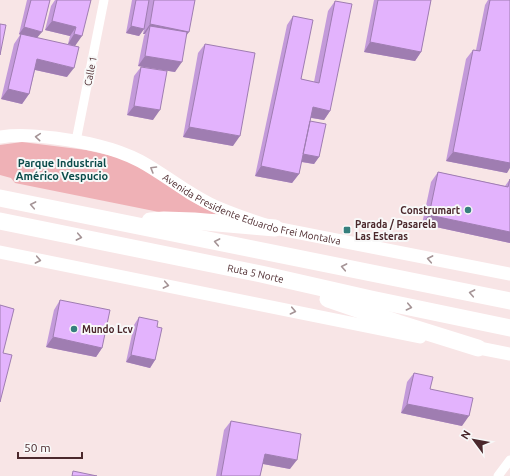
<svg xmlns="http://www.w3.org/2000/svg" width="510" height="476" viewBox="0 0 510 476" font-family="Ubuntu,sans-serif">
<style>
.green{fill:#efb1b6}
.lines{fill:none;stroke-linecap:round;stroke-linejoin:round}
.street{stroke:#fff;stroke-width:9}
.secondary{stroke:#fff;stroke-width:13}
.highway{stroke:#fff;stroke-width:17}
.wall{fill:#c39ada}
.shaded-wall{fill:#9f7db1}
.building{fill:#e3b3fd;stroke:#9f7db1}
.oneway{stroke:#a59496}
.poi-dot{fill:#367f7d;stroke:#f8f8f8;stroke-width:1.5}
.labels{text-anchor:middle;stroke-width:4;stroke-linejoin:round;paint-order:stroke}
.street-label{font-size:10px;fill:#4b282c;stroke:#f8f8f8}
.poi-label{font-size:10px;font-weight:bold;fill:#4b282c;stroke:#f8f8f8;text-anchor:start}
.neighbourhood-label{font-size:11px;font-weight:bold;fill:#0c4c4b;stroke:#f8f8f8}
</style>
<rect width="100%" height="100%" fill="#f8e5e6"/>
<path class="green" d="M22,142L86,150L121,158L154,175L187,199L216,214L187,215L164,213L15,183L11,178L0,175V145Z"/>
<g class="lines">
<path class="street" d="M76,141L104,0
M498,476L510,460"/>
<g class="secondary">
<path id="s1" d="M0,137C18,134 37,136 55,138C84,142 113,147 140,161C164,174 185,192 210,204C231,214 253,221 275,228L510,274"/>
<path d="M0,252L420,337"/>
<path d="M469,346L510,354"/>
</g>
<g class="highway">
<path d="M0,198L510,301"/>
<path id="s2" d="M0,221L261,274L371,299L510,328"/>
<path d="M150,221L164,220L194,221L275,228"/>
<path d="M328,299L398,323L478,348"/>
</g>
</g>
<path class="wall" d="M27,0H50L37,38L67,77L35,70L29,94L22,104L1,99L14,44L20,35L19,34Z
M55,0H91L75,46L68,44L70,36L45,30L51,6Z
M132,0H195L186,36L175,72L138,66L144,36L145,34H143L144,29L139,36L126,33Z
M374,0H431L421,52L415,61L364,52Z
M488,0H510L507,173L446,161L466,59L473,50H476L485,5Z
M335,1L330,111L324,120L311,118L310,121L319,157L314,164L301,162L299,174L292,183L255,176L287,25L293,16L301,79L314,82L328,11Z
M205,44L233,146L183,137L198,53Z
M141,67L153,120L127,115L134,76Z
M438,172L505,186L510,179V243L422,224L431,182Z
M60,300L102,348L96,357L46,347L54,310Z
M139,317L157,327L155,360L150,368L126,362L134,325Z
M414,373L430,389L462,426L401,413L407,382Z
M231,421L290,469L263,464L260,476H216L224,430Z"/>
<path class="shaded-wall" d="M52,21L76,27L70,36L45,30Z
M150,24L189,32L182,41L150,26L145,34H143Z
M131,26L144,29L139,36L126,33Z
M24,27L42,32L36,39L19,34Z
M74,34L82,36L75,46L68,44Z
M370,42L421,52L415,61L364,52Z
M145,56L182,62L175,72L138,66Z
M37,59L74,68L67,77L31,69Z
M8,89L29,94L22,104L1,99Z
M134,106L160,110L153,120L127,115Z
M313,107L330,111L324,120L307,117Z
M189,127L240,136L233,146L183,137Z
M453,152L510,162V168L507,173L446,161Z
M302,154L319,157L314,164L297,161Z
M261,166L299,174L292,183L255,176Z
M429,215L510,232V243L422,224Z
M53,337L102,348L96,357L46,347Z
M131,355L155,360L150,368L126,362Z
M407,404L469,416L462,426L401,413Z
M265,454L297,460L290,469L258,463Z"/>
<path class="building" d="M31,0H50L42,32L24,27Z
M57,0H91L82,36L74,34L76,27L52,21Z
M136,0H149L144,29L131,26Z
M154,0H195L189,32L150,24Z
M378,0H431L421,52L370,42Z
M490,0H510V163L453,152L473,50L480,51Z
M335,1L352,4L330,111L313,107L299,174L261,166L293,16L313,20L301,79L319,83Z
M0,24L6,25L0,55Z
M150,26L187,32L182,62L145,56Z
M21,34L79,47L74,68L37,59L29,94L8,89Z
M205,44L255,53L240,136L189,127Z
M141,67L167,71L160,110L134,106Z
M310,121L326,124L319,157L303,154Z
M438,172L508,187L510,179V232L429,215Z
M60,300L110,310L102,348L53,337Z
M0,305L14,309L3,353L12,355L0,402Z
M139,317L158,321L157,327L162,328L155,360L131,355Z
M414,373L433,377L430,389L473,398L469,416L407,404Z
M231,421L301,434L297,460L265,454L260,476H221Z
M73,471L97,476H72Z"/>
<defs><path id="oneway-chevron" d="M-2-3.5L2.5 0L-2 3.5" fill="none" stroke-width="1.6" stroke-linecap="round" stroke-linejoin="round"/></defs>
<g class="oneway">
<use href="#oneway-chevron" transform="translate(38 137) rotate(-175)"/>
<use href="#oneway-chevron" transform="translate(153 169) rotate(-149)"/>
<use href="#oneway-chevron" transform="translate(33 205) rotate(-169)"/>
<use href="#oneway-chevron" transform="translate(79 237) rotate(11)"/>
<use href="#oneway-chevron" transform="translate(217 242) rotate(-169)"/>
<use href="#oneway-chevron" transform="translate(430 259) rotate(-169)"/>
<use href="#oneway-chevron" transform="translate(38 260) rotate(11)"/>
<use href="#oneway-chevron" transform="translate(344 267) rotate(-169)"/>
<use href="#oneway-chevron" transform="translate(166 285) rotate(11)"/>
<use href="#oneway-chevron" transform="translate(472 293) rotate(-169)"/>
<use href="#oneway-chevron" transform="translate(409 307) rotate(12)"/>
<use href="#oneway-chevron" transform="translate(293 311) rotate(12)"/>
</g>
<g class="poi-dot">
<circle cx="468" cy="210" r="4"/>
<rect x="343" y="226" width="8" height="8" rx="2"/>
<circle cx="74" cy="329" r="4"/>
</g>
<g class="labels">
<g class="street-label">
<text transform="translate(90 71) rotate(-79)" y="4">Calle 1</text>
<text dy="4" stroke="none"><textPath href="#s1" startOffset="267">Avenida Presidente Eduardo Frei Montalva</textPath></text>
<text dy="4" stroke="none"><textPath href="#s2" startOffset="261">Ruta 5 Norte</textPath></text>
</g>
<g class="poi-label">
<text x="460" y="214" text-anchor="end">Construmart</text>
<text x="355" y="228">Parada / Pasarela<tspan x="355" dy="12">Las Esteras</tspan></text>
<text x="82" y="333">Mundo Lcv</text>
</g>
<g class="neighbourhood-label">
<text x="62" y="167">Parque Industrial<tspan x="62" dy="13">Américo Vespucio</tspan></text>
</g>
</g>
<g transform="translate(474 440) rotate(302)" stroke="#f8f8f8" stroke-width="3" paint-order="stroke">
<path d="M0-3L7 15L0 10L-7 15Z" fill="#4b282c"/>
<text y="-6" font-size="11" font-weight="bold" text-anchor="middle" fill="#4b282c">N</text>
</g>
<path d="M18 452v6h64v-6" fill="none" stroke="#4b282c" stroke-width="2"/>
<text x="24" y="452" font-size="12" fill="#4b282c" stroke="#f8f8f8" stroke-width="3" paint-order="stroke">50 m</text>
</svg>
